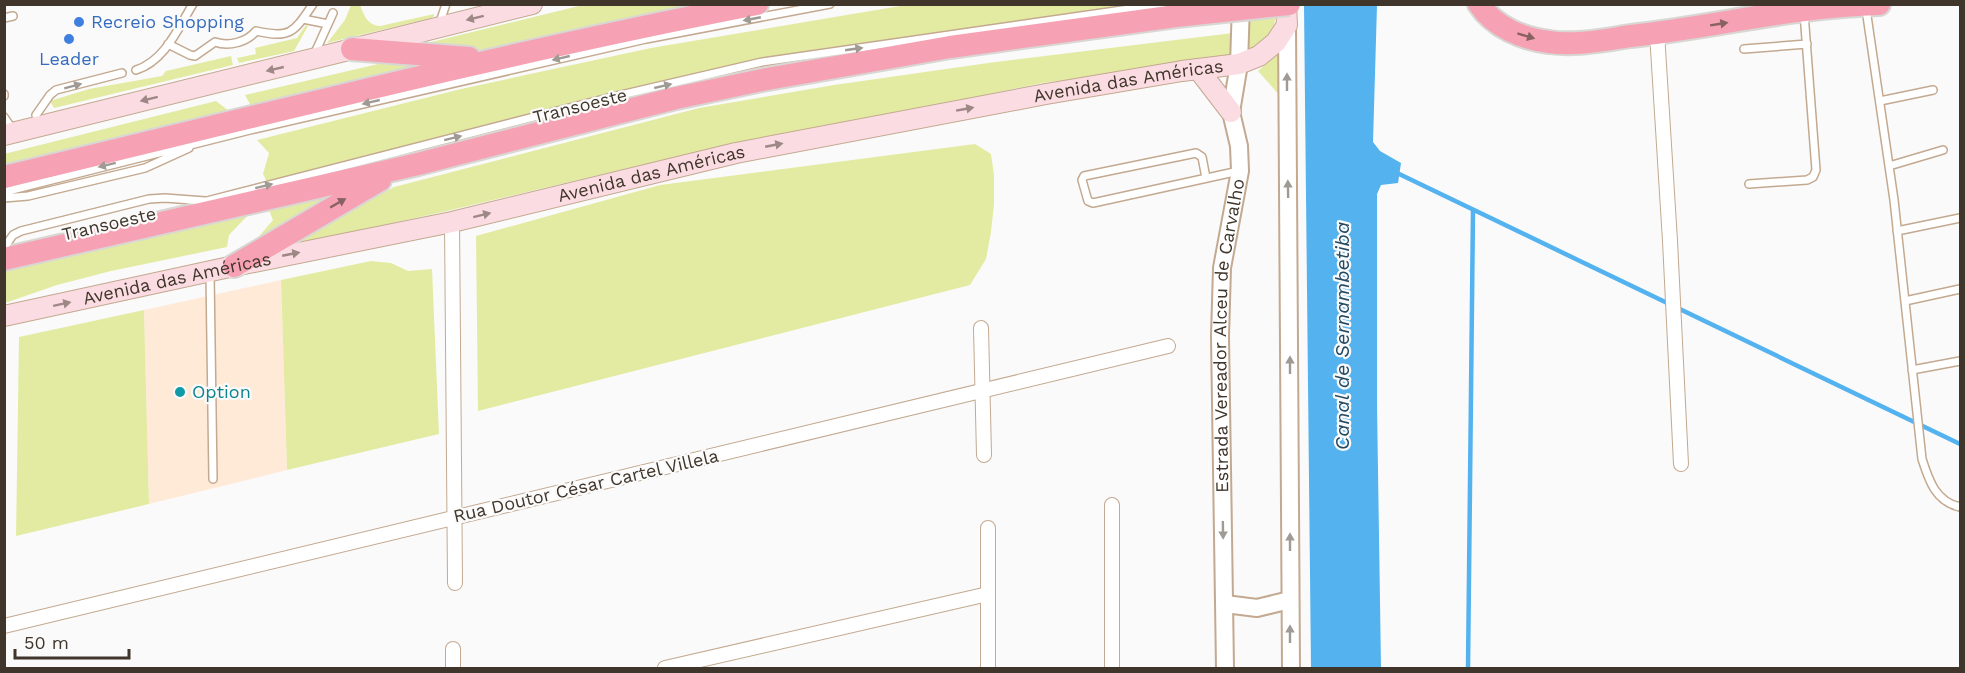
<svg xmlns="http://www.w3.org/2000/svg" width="1965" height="673" viewBox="0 0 1965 673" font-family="'Work Sans',sans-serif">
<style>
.built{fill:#ffead8}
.green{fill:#e3eba2}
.water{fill:#54b2ef}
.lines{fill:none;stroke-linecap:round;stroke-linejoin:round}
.stream{stroke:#54b2ef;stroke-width:4.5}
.service-casing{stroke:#c3a990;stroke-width:10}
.minor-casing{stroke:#c3a990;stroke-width:16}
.tertiary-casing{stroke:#c3a990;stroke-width:20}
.secondary-casing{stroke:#c3a990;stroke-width:22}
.trunk-casing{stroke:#d9d7d4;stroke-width:26}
.service{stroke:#fff;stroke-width:7}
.minor{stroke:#fff;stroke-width:14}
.tertiary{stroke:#fff;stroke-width:16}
.secondary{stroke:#fcdce3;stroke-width:20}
.trunk{stroke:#f6a2b4;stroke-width:22}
.trunk-bridge-casing{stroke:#d9d7d4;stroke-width:26;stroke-linecap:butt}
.trunk-bridge{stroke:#f6a2b4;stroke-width:22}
.oneway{fill:#9e8886}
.oneway2{fill:#9f9a94}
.oneway3{fill:#886161}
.shop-dot{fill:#3f7fe0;stroke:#fafafa;stroke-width:2}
.culture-dot{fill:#0f9aa8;stroke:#fafafa;stroke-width:2}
.labels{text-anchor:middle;stroke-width:4.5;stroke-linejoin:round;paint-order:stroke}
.shop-label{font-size:18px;fill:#366cbe;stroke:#fafafa;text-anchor:start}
.street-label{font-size:18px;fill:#3f352a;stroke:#fafafa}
.culture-label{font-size:18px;fill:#0d838f;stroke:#fafafa;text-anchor:start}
.water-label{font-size:20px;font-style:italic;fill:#234a63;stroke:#fafafa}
</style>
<rect width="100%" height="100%" fill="#fafafa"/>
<path class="built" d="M281,280L287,470L149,504L144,310Z"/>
<path class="green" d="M351,5H360C364,15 367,25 380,26L434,14V16L431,18L327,43L345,20Z
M583,5H723L476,54L419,45Z
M906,5H1141L765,58L267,182L263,174L269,153L257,140L461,89L651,48Z
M1247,5H1276C1275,34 1272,36 1251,56L1247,33Z
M306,25L308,26L294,51L239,63L237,58L256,54L255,48L297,38Z
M1233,33L1237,60L1173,66L1042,83L867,120L709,149L447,211L284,247L394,187L699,108L834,85L988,63Z
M1279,53L1281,97L1258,71Z
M231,56L233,65L54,108L50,101L89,89L162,76L166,71Z
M378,64L412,65L442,69L250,114L251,106L245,95Z
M216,101L229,111L221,121L5,173L4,154Z
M975,144L991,154L994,175V204L991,232L986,259L970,285L478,411L476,236L660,185Z
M359,185L255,241L273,220L268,208Z
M252,211L229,235L227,247L111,271L57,285L5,303L4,271Z
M371,261L391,263L408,271L432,269L439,434L287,470L281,280Z
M144,310L149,504L16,536L19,337Z"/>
<path class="water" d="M1304,5H1377L1373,142L1380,151L1401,163L1398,183L1381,185L1377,194V404L1381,668H1311Z"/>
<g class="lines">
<path class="stream" d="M1395,172L1960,444
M1468,668L1473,210"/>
<g class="service-casing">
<path id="service" d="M1866,9L1894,200L1922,459C1929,481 1936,502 1960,507
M4,18L13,16
M303,19L328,24
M439,25L446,4
M168,44L190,55L195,56L215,42C229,47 247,42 256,31C291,39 294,32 313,4
M1744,49L1807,44
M314,55L333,13
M136,70C165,61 178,28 193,4
M4,94V96
M1880,101L1933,90
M36,115L50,95L56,90L122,73
M4,117L13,130
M1889,166L1943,150
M1206,178L1202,157L1196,153L1084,176L1082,180L1088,201L1093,203L1239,171
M1749,184L1807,180L1813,177L1816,170L1804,13
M4,192L250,130L646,39L830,4
M4,198L28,196L145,168L189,148
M203,202L612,97L762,62L1164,4
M1897,231L1960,218
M4,248L13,235L21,231L149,199L165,198L205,201
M210,274L213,479
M1905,301L1960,289
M1912,370L1960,361"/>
</g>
<g class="minor-casing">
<path id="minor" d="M1657,33L1670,241L1681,464
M452,222L455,583
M981,328L984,455
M1112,505V668
M4,626L1168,346
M453,649V668
M665,668L988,594
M988,668V528"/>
</g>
<g class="tertiary-casing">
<g id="tertiary">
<path d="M1287,25L1291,668"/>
<path d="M1225,604L1257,608L1290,600"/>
<path id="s1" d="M1225,668L1220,336L1222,268L1240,171L1239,146L1231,112L1239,64L1241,4"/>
</g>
</g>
<g class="secondary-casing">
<g id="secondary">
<path d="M1198,69L1231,112"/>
<path d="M4,135C181,92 356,48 532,4"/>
<path id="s2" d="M4,316L234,266L452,222L736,153L1046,94L1182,71L1239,64L1259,56L1276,42L1287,25L1286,4"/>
</g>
</g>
<g class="trunk-casing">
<path id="trunk" d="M1479,4C1494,27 1523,39 1549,42C1576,46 1604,40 1631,36C1713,27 1796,6 1879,4
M352,49L469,58
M4,177C255,117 504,53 757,4
M4,259L418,164L676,98L762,80L950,47L1176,16
M234,266L380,180"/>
</g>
<use href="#service" class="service"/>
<use href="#minor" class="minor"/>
<use href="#tertiary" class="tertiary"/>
<use href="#secondary" class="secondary"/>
<use href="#trunk" class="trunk"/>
<g class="trunk-bridge-casing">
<path id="trunk-bridge" d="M1176,16L1289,4"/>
</g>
<use href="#trunk-bridge" class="trunk-bridge"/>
</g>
<defs><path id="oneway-solid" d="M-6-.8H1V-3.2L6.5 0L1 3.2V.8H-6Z" transform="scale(1.5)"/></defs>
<g class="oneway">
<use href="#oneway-solid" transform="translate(475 18) rotate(166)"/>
<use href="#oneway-solid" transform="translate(275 69) rotate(167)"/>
<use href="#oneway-solid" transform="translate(149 99) rotate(166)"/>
<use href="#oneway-solid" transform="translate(965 109) rotate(-10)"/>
<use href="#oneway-solid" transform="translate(774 145) rotate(-11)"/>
<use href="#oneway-solid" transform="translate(482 215) rotate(-14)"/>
<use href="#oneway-solid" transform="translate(291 254) rotate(-11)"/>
<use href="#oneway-solid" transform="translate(62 304) rotate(-12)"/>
</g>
<g class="oneway2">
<use href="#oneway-solid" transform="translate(752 19) rotate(169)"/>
<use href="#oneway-solid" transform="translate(854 49) rotate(-8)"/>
<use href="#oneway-solid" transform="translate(561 58) rotate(167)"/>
<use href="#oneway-solid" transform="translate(1287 82) rotate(-90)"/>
<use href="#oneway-solid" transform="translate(73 86) rotate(-15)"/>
<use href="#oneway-solid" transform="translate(663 86) rotate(-13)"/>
<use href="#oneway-solid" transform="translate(371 102) rotate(167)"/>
<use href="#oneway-solid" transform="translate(453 138) rotate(-14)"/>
<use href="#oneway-solid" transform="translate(107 165) rotate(166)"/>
<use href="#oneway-solid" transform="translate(264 186) rotate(-14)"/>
<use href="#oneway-solid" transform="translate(1288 189) rotate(-91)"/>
<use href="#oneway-solid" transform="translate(1290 365) rotate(-90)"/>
<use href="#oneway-solid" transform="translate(1223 530) rotate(89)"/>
<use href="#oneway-solid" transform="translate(1290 542) rotate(-90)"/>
<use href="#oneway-solid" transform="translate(1290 634) rotate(-90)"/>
</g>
<g class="oneway3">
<use href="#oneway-solid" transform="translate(1719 24) rotate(-9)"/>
<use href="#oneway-solid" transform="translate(1526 36) rotate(17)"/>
<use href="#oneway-solid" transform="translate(338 203) rotate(-30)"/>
</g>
<g class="shop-dot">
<circle cx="79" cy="22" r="6"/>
<circle cx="69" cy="39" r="6"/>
</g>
<circle class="culture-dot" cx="180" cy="392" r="6"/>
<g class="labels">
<g class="shop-label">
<text x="91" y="28">Recreio Shopping</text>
<text x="69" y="65" text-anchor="middle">Leader</text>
</g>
<g class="street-label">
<text dy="6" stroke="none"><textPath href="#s2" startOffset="1149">Avenida das Américas</textPath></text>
<text transform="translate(580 106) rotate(-14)" y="6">Transoeste</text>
<text dy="6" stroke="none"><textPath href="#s2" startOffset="663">Avenida das Américas</textPath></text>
<text transform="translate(109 224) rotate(-13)" y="6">Transoeste</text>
<text dy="6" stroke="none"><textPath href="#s2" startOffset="177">Avenida das Américas</textPath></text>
<text dy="6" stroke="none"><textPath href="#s1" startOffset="333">Estrada Vereador Alceu de Carvalho</textPath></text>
<text transform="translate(586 486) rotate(-13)" y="6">Rua Doutor César Cartel Villela</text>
</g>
<g class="culture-label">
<text x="192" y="398">Option</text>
</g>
<g class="water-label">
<text transform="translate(1342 336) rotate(-90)" y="7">Canal de Sernambetiba</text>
</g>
</g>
<rect width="1965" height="673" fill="none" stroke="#3f352a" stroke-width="12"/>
<path d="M15 649v9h114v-9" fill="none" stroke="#3f352a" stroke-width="3"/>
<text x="24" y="649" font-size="18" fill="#3f352a" stroke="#fafafa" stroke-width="4.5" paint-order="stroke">50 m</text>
</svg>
